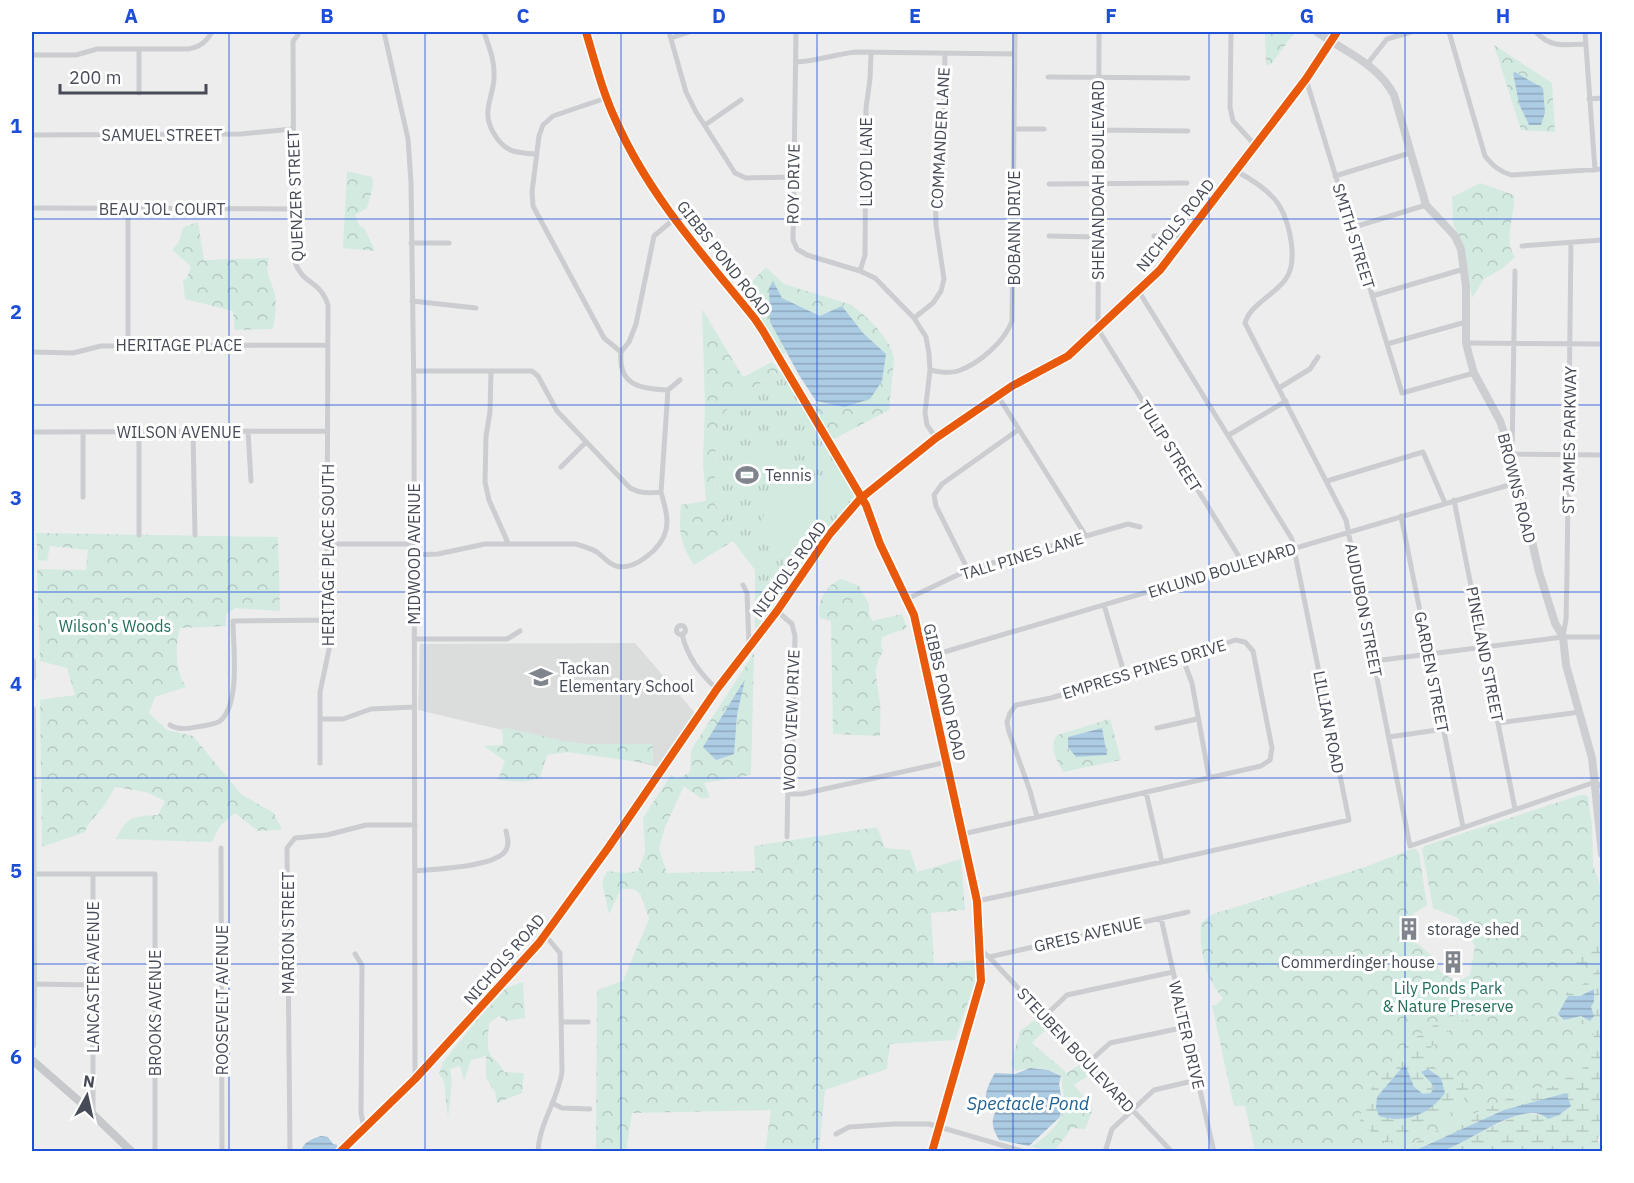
<svg xmlns="http://www.w3.org/2000/svg" width="1634" height="1183" viewBox="0 0 1634 1183" font-family="'IBM Plex Sans',sans-serif">
<style>
.education{fill:#dbdcdc}
.grass{fill:url(#grass-tufts)}
.forest{fill:url(#forest-crowns);fill-rule:evenodd}
.wetland{fill:url(#wetland-marsh);fill-rule:evenodd}
.pitch{fill:#d3eae1}
.water{fill:url(#water-rules)}
.lines{fill:none;stroke-linecap:round;stroke-linejoin:round}
.street{stroke:#cccdd0;stroke-width:5}
.secondary{stroke:#ccced1;stroke-width:8}
.primary{stroke:#c7c8cc;stroke-width:8}
.cycleway-casing{stroke:#fff;stroke-width:11}
.cycleway{stroke:#e8590c;stroke-width:8}
.grid{fill:none;stroke:#1d4ed8;stroke-width:1.5;stroke-opacity:0.55}
.labels{text-anchor:middle;stroke-width:6;stroke-linejoin:round;paint-order:stroke}
.street-label{font-size:16px;fill:#464b57;stroke:#fff}
.poi-label{font-size:16px;fill:#464b57;stroke:#fff;text-anchor:start}
.park-label{font-size:16px;fill:#216e59;stroke:#fff}
.water-label{font-size:18px;font-style:italic;fill:#1c6094;stroke:#fff}
.neatline{fill:none;stroke:#1d4ed8;stroke-width:2}
.grid-label{font-size:20px;text-anchor:middle;font-weight:bold;fill:#1d4ed8}
</style>
<defs>
<pattern id="grass-tufts" width="24" height="20" patternUnits="userSpaceOnUse" patternTransform="scale(1.5)"><rect width="24" height="20" fill="#d3eae1"/><path d="M3 7l-1-3M5 7V3M7 7l1-3M15 17l-1-3M17 17v-4M19 17l1-3" fill="none" stroke="#b6cac3"/></pattern>
<pattern id="forest-crowns" width="20" height="18" patternUnits="userSpaceOnUse" patternTransform="scale(1.5)"><rect width="20" height="18" fill="#d3eae1"/><path d="M2 6a3 3 0 1 1 6 0M12 15a3 3 0 1 1 6 0" fill="none" stroke="#b6cac3"/></pattern>
<pattern id="wetland-marsh" width="20" height="14" patternUnits="userSpaceOnUse" patternTransform="scale(1.5)"><rect width="20" height="14" fill="#d3eae1"/><path d="M1 5h8M5 5V1M11 12h8M15 12V8" fill="none" stroke="#b6cac3"/></pattern>
<pattern id="water-rules" width="6" height="5" patternUnits="userSpaceOnUse" patternTransform="scale(1.5)"><rect width="6" height="5" fill="#accce4"/><path d="M0 2.5h6" fill="none" stroke="#8ea8bc"/></pattern>
</defs>
<rect width="100%" height="100%" fill="#ededed"/>
<path class="education" d="M635,643L695,713L658,767L418,710L420,644Z"/>
<path class="grass" d="M784,370L860,498L761,631L755,627V563L714,503L716,440L723,413L740,395Z"/>
<path class="forest" d="M1265,32H1295L1271,64L1266,65Z
M1494,45L1552,83L1555,132L1521,130ZM1515,72L1543,88L1529,125L1519,104L1513,73Z
M347,171L372,177L373,187L367,208L355,215L359,225L365,229L375,251L343,248Z
M1480,183L1514,195C1516,215 1502,240 1515,257L1503,268L1484,279L1472,298L1465,248L1453,224L1452,197Z
M198,222L204,260L269,258C264,275 272,280 275,295C277,307 275,318 273,329L235,330L233,311L185,299L183,280L187,278L191,266L172,250L179,242L183,227Z
M766,267L784,284L849,304C864,312 893,341 894,359L889,410L832,440L811,406L819,402L844,407L885,354L863,333L842,307L820,316L782,298L770,322L786,352L783,355L742,292Z
M702,309L743,377L772,362L780,372L740,395L723,414L716,440L714,503L755,563V570L733,541L694,565C679,542 679,532 681,505L706,501L703,464L705,404Z
M36,533L278,537L280,611L235,608L226,614V626L180,628C175,647 175,671 186,687L155,697L149,713L167,730L193,736L241,794L274,813L282,830L258,831L235,813L220,826L212,842L116,839C127,816 134,816 158,815L165,801L146,792L115,787L104,806L87,826L85,832L42,847L40,700L75,695L67,668L40,661L37,569L86,570L88,550L50,546L47,561L38,560Z
M841,579L859,586L869,604V613L872,621L902,614L907,628L882,637L881,644L883,652C871,668 878,684 880,703C881,714 880,725 880,736L833,734L831,621L820,618C816,603 826,585 841,579Z
M754,653L751,775L704,783L710,797L702,799L684,786L665,827L659,849L667,873L755,871L754,846L877,827L885,848L910,850L917,872L961,859L965,910L931,913L934,964L975,960V982L955,1040L890,1044L887,1069L825,1090L819,1151H765L771,1110L632,1113L626,1151L596,1152L597,990L623,981L649,919L641,895L634,889H621L609,914L602,882L607,871L625,873L638,871L645,852L643,818L671,775L678,779L690,772L691,750ZM744,682L737,715L704,747Z
M1110,719L1121,760L1063,772C1057,760 1048,747 1057,735Z
M502,727L564,741L588,744H653V764L567,752L547,755L540,778L524,782L498,780L505,761L484,746L503,745Z
M1580,795H1585L1588,797L1592,826L1593,865L1602,890V934L1566,962L1596,957L1601,966L1574,994L1568,991L1555,1014L1568,1027L1575,1024H1589L1594,1035L1591,1052L1584,1067L1577,1072L1551,1087L1529,1089L1434,1132L1399,1151H1255L1245,1106H1234L1232,1098L1212,1005H1216L1223,998C1205,979 1199,948 1201,923L1213,914L1362,868L1412,849H1416L1419,853L1427,905L1400,923L1404,939L1418,944L1432,956L1441,972L1457,982L1470,975L1475,946L1458,918L1433,908L1422,849L1424,846ZM1495,998L1490,1011C1466,1016 1444,1031 1429,1050L1431,1066L1459,1078L1379,1077L1409,1042L1446,1017Z
M523,982L525,1018L506,1021L499,1016L489,1023C489,1032 485,1050 492,1057C497,1062 500,1064 504,1072L524,1073L522,1093L497,1103L495,1092L486,1078V1056L471,1060L464,1081L460,1066L450,1069L452,1081L448,1119L444,1081L439,1074L443,1062L478,1019L506,988Z
M1040,1016L1049,1026L1032,1043L1067,1073L1084,1062L1092,1073L1074,1085L1093,1109L1085,1129L1072,1128L1054,1151L1031,1147C1049,1134 1064,1123 1064,1100C1064,1092 1061,1084 1062,1076C1044,1067 1035,1066 1016,1071L1011,1064L1020,1031Z"/>
<path class="wetland" d="M1602,934V992L1599,995L1602,1022V1131L1597,1140L1602,1147V1151H1438L1522,1113L1543,1115L1565,1093L1414,1151L1399,1152L1434,1132L1529,1089L1551,1087L1577,1072L1584,1067L1591,1052L1594,1035L1589,1024H1575L1568,1027L1555,1014L1568,991L1574,993L1601,966L1596,957L1580,968L1572,969L1566,962ZM1594,989C1595,1013 1583,1014 1564,1020L1573,997L1580,996Z
M1495,998L1496,1005C1489,1012 1483,1011 1475,1015C1456,1024 1442,1034 1429,1050L1431,1066L1459,1078L1469,1088L1458,1109L1386,1143L1360,1123L1362,1103L1379,1077L1409,1042L1446,1017ZM1405,1064L1414,1087L1423,1094L1431,1093L1434,1085L1421,1072L1445,1094L1377,1096Z"/>
<path class="pitch" d="M768,447L782,470L764,480L760,474L763,481L745,492L731,469Z
M777,474L842,483C831,525 802,549 758,538L773,477Z"/>
<path class="water" d="M1515,72L1543,88L1545,113L1541,125H1529L1519,104L1513,73Z
M773,281L782,298L820,316L842,306L863,333L886,354L882,381L870,399L844,407L816,401L799,375L770,322L769,288Z
M745,679L737,715L734,754L716,760L703,747Z
M1102,728L1107,755L1076,757L1068,747V737Z
M1594,989V1001L1591,1007L1594,1016L1590,1021L1581,1016L1564,1020L1558,1014L1568,996H1580Z
M1405,1064L1414,1087L1423,1094L1431,1093L1434,1086L1421,1072L1428,1069L1441,1078L1445,1093C1429,1115 1405,1124 1379,1116L1376,1108L1377,1097Z
M1030,1068L1048,1070L1061,1076L1059,1084L1062,1102L1060,1117L1029,1146L999,1140C993,1129 990,1122 996,1111C978,1104 988,1085 995,1073L1015,1074Z
M1566,1093L1571,1106L1559,1115L1548,1119C1523,1096 1466,1147 1437,1152C1430,1153 1421,1152 1414,1151L1504,1110Z
M321,1136L328,1137L333,1144L337,1145V1148L332,1151H301C304,1142 311,1139 321,1136Z"/>
<g class="lines">
<path class="street" d="M384,32L408,139L411,182L414,400L415,1079
M484,32C489,47 495,61 494,77C494,88 489,99 488,110C487,118 489,125 493,132C504,152 515,153 536,154
M669,32L686,92L696,112L735,173L746,178L793,177
M796,32L793,240L797,249L807,255L860,271L875,278L914,318L926,337L929,354L930,370L925,413L927,425L936,438
M1099,32L1098,329L1243,563
M1231,32L1230,107L1233,121L1255,145
M1330,32V41
M1449,32L1485,156C1493,166 1499,171 1511,175L1602,169
M1536,32C1550,48 1566,45 1585,44
M1585,32L1595,170
M298,35L293,41L294,259C302,286 320,279 328,305L327,578L330,600L331,640L320,692V763
M671,38L689,32
M139,49V93
M32,55H76L97,49H188C200,47 206,42 212,32
M796,62C817,61 836,54 856,52L1015,54
M1368,63L1387,39L1411,32
M1048,77L1188,78
M1306,79L1402,393L1474,373
M606,98L553,116L543,125L539,136L532,192L533,206L604,338L621,352
M1589,99L1602,98
M705,125L741,100
M1015,129H1044
M1099,130L1188,131
M32,135L241,134L292,129
M1236,171C1251,179 1270,191 1279,205C1290,224 1299,262 1285,280C1274,295 1250,305 1245,323L1346,520L1410,846L1595,782L1602,787
M1335,176L1410,153
M1049,184L1187,183
M32,208L292,209
M128,209V345
M1351,228L1426,205
M1049,236L1097,237
M1154,236H1186
M411,243H449
M1522,246L1602,240
M860,271L865,255L866,108L870,79L871,54
M1515,271L1512,454L1602,455
M1372,296L1464,269
M412,301L476,308
M914,318L933,303L941,291L944,279L936,225L935,185L936,150L944,98L945,54
M1466,343L1602,344
M1387,344L1466,322
M32,352L73,353L101,346L327,345
M621,352L629,342L636,324L654,236L673,220
M621,352C618,386 641,389 668,390
M930,370C939,372 949,374 958,371C979,364 1005,341 1012,321L1015,32
M414,371H532L538,376L557,411L630,488C641,494 649,493 661,492
M491,371L490,412L486,436L485,482L489,500L508,543
M1279,388L1310,369L1318,357
M998,396L1086,536
M248,431L251,481
M32,432L327,431
M139,432V535
M193,432L195,535
M83,433V497
M1229,435L1286,401
M561,467L586,442
M1327,481L1423,452L1445,503
M1454,500L1515,809
M1401,516L1463,827
M327,544H414
M414,555L438,554L485,544H575C583,546 590,548 597,552C604,557 607,563 616,566C635,571 662,548 666,530C669,517 664,504 661,492L668,390L680,380
M968,570L936,506L934,495L942,484L1018,430
M743,585L747,593L749,646
M907,599L968,570L1128,524L1140,527
M1104,605L1125,676
M777,611L792,624L795,636L792,758L788,777L787,837
M676.5 630a4.5 4.5 0 1 1 9 0a4.5 4.5 0 1 1-9 0Z
M682,634C687,656 700,674 717,689
M1563,635L1566,620L1567,574L1571,243
M414,639H507L520,631
M924,658L1519,482
M1183,659L1192,683L1209,777
M1374,661L1563,637H1602
M321,719H343L371,709L414,707
M1498,723L1580,712
M170,725C180,731 191,728 202,726C208,725 216,724 220,721C241,704 233,645 233,621L331,620
M1157,728L1197,719
M1389,737L1444,729
M1146,792L1162,862
M788,794H802L947,762
M963,834L1261,766L1270,760L1272,748L1253,651L1245,642L1235,640L1183,659L1051,698L1016,705L1010,713L1007,722L1009,732L1030,791L1037,817
M221,848L222,1152
M415,871C434,869 497,867 506,850C510,843 507,837 506,831
M33,874H155V1152
M977,901L1162,862L1349,820L1292,539L1138,290
M1161,918L1214,1152
M979,949L989,957L1172,1152
M355,954L362,965L361,1113L364,1128
M989,957L1188,912
M33,984L93,985
M1045,1016L1067,995L1173,972
M561,1022H588
M1089,1062L1110,1043L1186,1027
M552,1103L562,1108L590,1109
M93,1115V875
M836,1134L849,1127L894,1124H929L1025,1152
M290,1152L287,848L295,838L327,835L366,825H415
M538,1152C539,1123 558,1100 562,1072L560,953L545,935
M1105,1152L1112,1129L1154,1090L1197,1080"/>
<path class="secondary" d="M586,32C595,62 603,94 617,123C650,197 705,257 755,319L763,331L866,505L880,544L914,615L977,901L981,981L932,1152
M1317,32C1345,52 1377,63 1394,95L1426,205L1455,236L1461,249L1466,286V343L1469,355L1474,373L1500,421L1512,454L1539,572L1555,623L1563,637L1566,665L1592,758L1602,854
M32,662V677
M32,710L33,984L32,1045
M340,1152L415,1079L539,943L608,848L717,689L777,611L829,535L860,499L936,438L1012,386L1068,356L1160,270L1306,79L1337,32"/>
<path class="primary" d="M32,1060L79,1101L132,1152"/>
<g class="cycleway-casing">
<path id="cycleway" d="M586,32C595,62 603,94 617,123C650,197 705,257 755,319L763,331L866,505L880,544L914,615L977,901L981,981L932,1152
M340,1152L415,1079L539,943L608,848L717,689L777,611L829,535L860,499L936,438L1012,386L1068,356L1160,270L1306,79L1337,32"/>
</g>
<use href="#cycleway" class="cycleway"/>
</g>
<path class="grid" d="M229,32V1152M425,32V1152M621,32V1152M817,32V1152M1013,32V1152M1209,32V1152M1405,32V1152M32,219H1602M32,405H1602M32,592H1602M32,778H1602M32,964H1602"/>
<defs>
<g id="stadium-bare" transform="scale(1.8)"><path d="M0-5a6.5 5 0 1 0 0 10a6.5 5 0 1 0 0-10ZM-3.5-1.8h7v3.6h-7Z" fill="#80848c" stroke="#fff" stroke-width="2.5" paint-order="stroke"/></g>
<g id="school-bare" transform="scale(1.8)"><path d="M0-5L7-2L0 1L-7-2ZM-4 1L0 2.5L4 1V4Q0 6-4 4Z" fill="#80848c" stroke="#fff" stroke-width="2.5" paint-order="stroke"/></g>
<g id="building-bare" transform="scale(1.8)"><path d="M-4-6H4V6H1V3H-1V6H-4ZM-2.5-4.3h1.7v1.8h-1.7ZM.8-4.3h1.7v1.8H.8ZM-2.5-1h1.7V.8h-1.7ZM.8-1h1.7V.8H.8Z" fill="#80848c" stroke="#fff" stroke-width="2.5" paint-order="stroke"/></g>
</defs>
<g fill-rule="evenodd">
<use href="#stadium-bare" x="747" y="475"/>
<use href="#school-bare" x="541" y="677"/>
<use href="#building-bare" x="1409" y="929"/>
<use href="#building-bare" x="1453" y="962"/>
</g>
<g class="labels">
<g class="street-label">
<text x="162" y="141">SAMUEL STREET</text>
<text transform="translate(940 138) rotate(-87)" y="6">COMMANDER LANE</text>
<text transform="translate(866 162) rotate(-90)" y="6">LLOYD LANE</text>
<text transform="translate(1098 180) rotate(-90)" y="6">SHENANDOAH BOULEVARD</text>
<text transform="translate(793 184) rotate(-89)" y="6">ROY DRIVE</text>
<text transform="translate(295 196) rotate(-92)" y="6">QUENZER STREET</text>
<text x="162" y="215">BEAU JOL COURT</text>
<text transform="translate(1175 225) rotate(-51)" y="6">NICHOLS ROAD</text>
<text transform="translate(1014 228) rotate(-90)" y="6">BOBANN DRIVE</text>
<text transform="translate(1354 236) rotate(73)" y="6">SMITH STREET</text>
<text transform="translate(724 258) rotate(52)" y="6">GIBBS POND ROAD</text>
<text x="179" y="351">HERITAGE PLACE</text>
<text x="179" y="438">WILSON AVENUE</text>
<text transform="translate(1569 440) rotate(-89)" y="6">ST JAMES PARKWAY</text>
<text transform="translate(1170 446) rotate(58)" y="6">TULIP STREET</text>
<text transform="translate(1517 488) rotate(76)" y="6">BROWNS ROAD</text>
<text transform="translate(414 554) rotate(-90)" y="6">MIDWOOD AVENUE</text>
<text transform="translate(328 555) rotate(-90)" y="6">HERITAGE PLACE SOUTH</text>
<text transform="translate(1022 556) rotate(-17)" y="6">TALL PINES LANE</text>
<text transform="translate(789 569) rotate(-54)" y="6">NICHOLS ROAD</text>
<text transform="translate(1222 570) rotate(-17)" y="6">EKLUND BOULEVARD</text>
<text transform="translate(1364 610) rotate(79)" y="6">AUDUBON STREET</text>
<text transform="translate(1485 654) rotate(79)" y="6">PINELAND STREET</text>
<text transform="translate(1144 669) rotate(-17)" y="6">EMPRESS PINES DRIVE</text>
<text transform="translate(1432 672) rotate(79)" y="6">GARDEN STREET</text>
<text transform="translate(945 692) rotate(77)" y="6">GIBBS POND ROAD</text>
<text transform="translate(791 720) rotate(-88)" y="6">WOOD VIEW DRIVE</text>
<text transform="translate(1329 722) rotate(79)" y="6">LILLIAN ROAD</text>
<text transform="translate(288 933) rotate(-90)" y="6">MARION STREET</text>
<text transform="translate(1088 934) rotate(-13)" y="6">GREIS AVENUE</text>
<text transform="translate(504 959) rotate(-49)" y="6">NICHOLS ROAD</text>
<text transform="translate(93 977) rotate(-90)" y="6">LANCASTER AVENUE</text>
<text transform="translate(222 1000) rotate(-90)" y="6">ROOSEVELT AVENUE</text>
<text transform="translate(155 1013) rotate(-90)" y="6">BROOKS AVENUE</text>
<text transform="translate(1187 1035) rotate(77)" y="6">WALTER DRIVE</text>
<text transform="translate(1076 1050) rotate(47)" y="6">STEUBEN BOULEVARD</text>
</g>
<g class="poi-label">
<text x="765" y="481">Tennis</text>
<text x="559" y="674">Tackan<tspan x="559" dy="18">Elementary School</tspan></text>
<text x="1427" y="935">storage shed</text>
<text x="1435" y="968" text-anchor="end">Commerdinger house</text>
</g>
<g class="park-label">
<text x="115" y="632">Wilson's Woods</text>
<text x="1448" y="994">Lily Ponds Park<tspan x="1448" dy="18">&amp; Nature Preserve</tspan></text>
</g>
<g class="water-label">
<text x="1028" y="1110">Spectacle Pond</text>
</g>
</g>
<rect width="1634" height="1183" fill="none" stroke="#ffffff" stroke-width="66"/>
<g transform="translate(87 1096) rotate(8)" stroke="#ffffff" stroke-width="4.5" paint-order="stroke">
<path d="M0-4.5L10 22L0 15L-10 22Z" fill="#464b57"/>
<text y="-9" font-size="16" font-weight="bold" text-anchor="middle" fill="#464b57">N</text>
</g>
<path d="M60 84v9h146v-9" fill="none" stroke="#464b57" stroke-width="3"/>
<text x="69" y="84" font-size="18" fill="#464b57" stroke="#ffffff" stroke-width="4.5" paint-order="stroke">200 m</text>
<rect x="33" y="33" width="1568" height="1117" class="neatline"/>
<g class="grid-label">
<text x="131" y="23">A</text>
<text x="327" y="23">B</text>
<text x="523" y="23">C</text>
<text x="719" y="23">D</text>
<text x="915" y="23">E</text>
<text x="1111" y="23">F</text>
<text x="1307" y="23">G</text>
<text x="1503" y="23">H</text>
<text x="16" y="133">1</text>
<text x="16" y="319">2</text>
<text x="16" y="505">3</text>
<text x="16" y="691">4</text>
<text x="16" y="878">5</text>
<text x="16" y="1064">6</text>
</g>
</svg>
